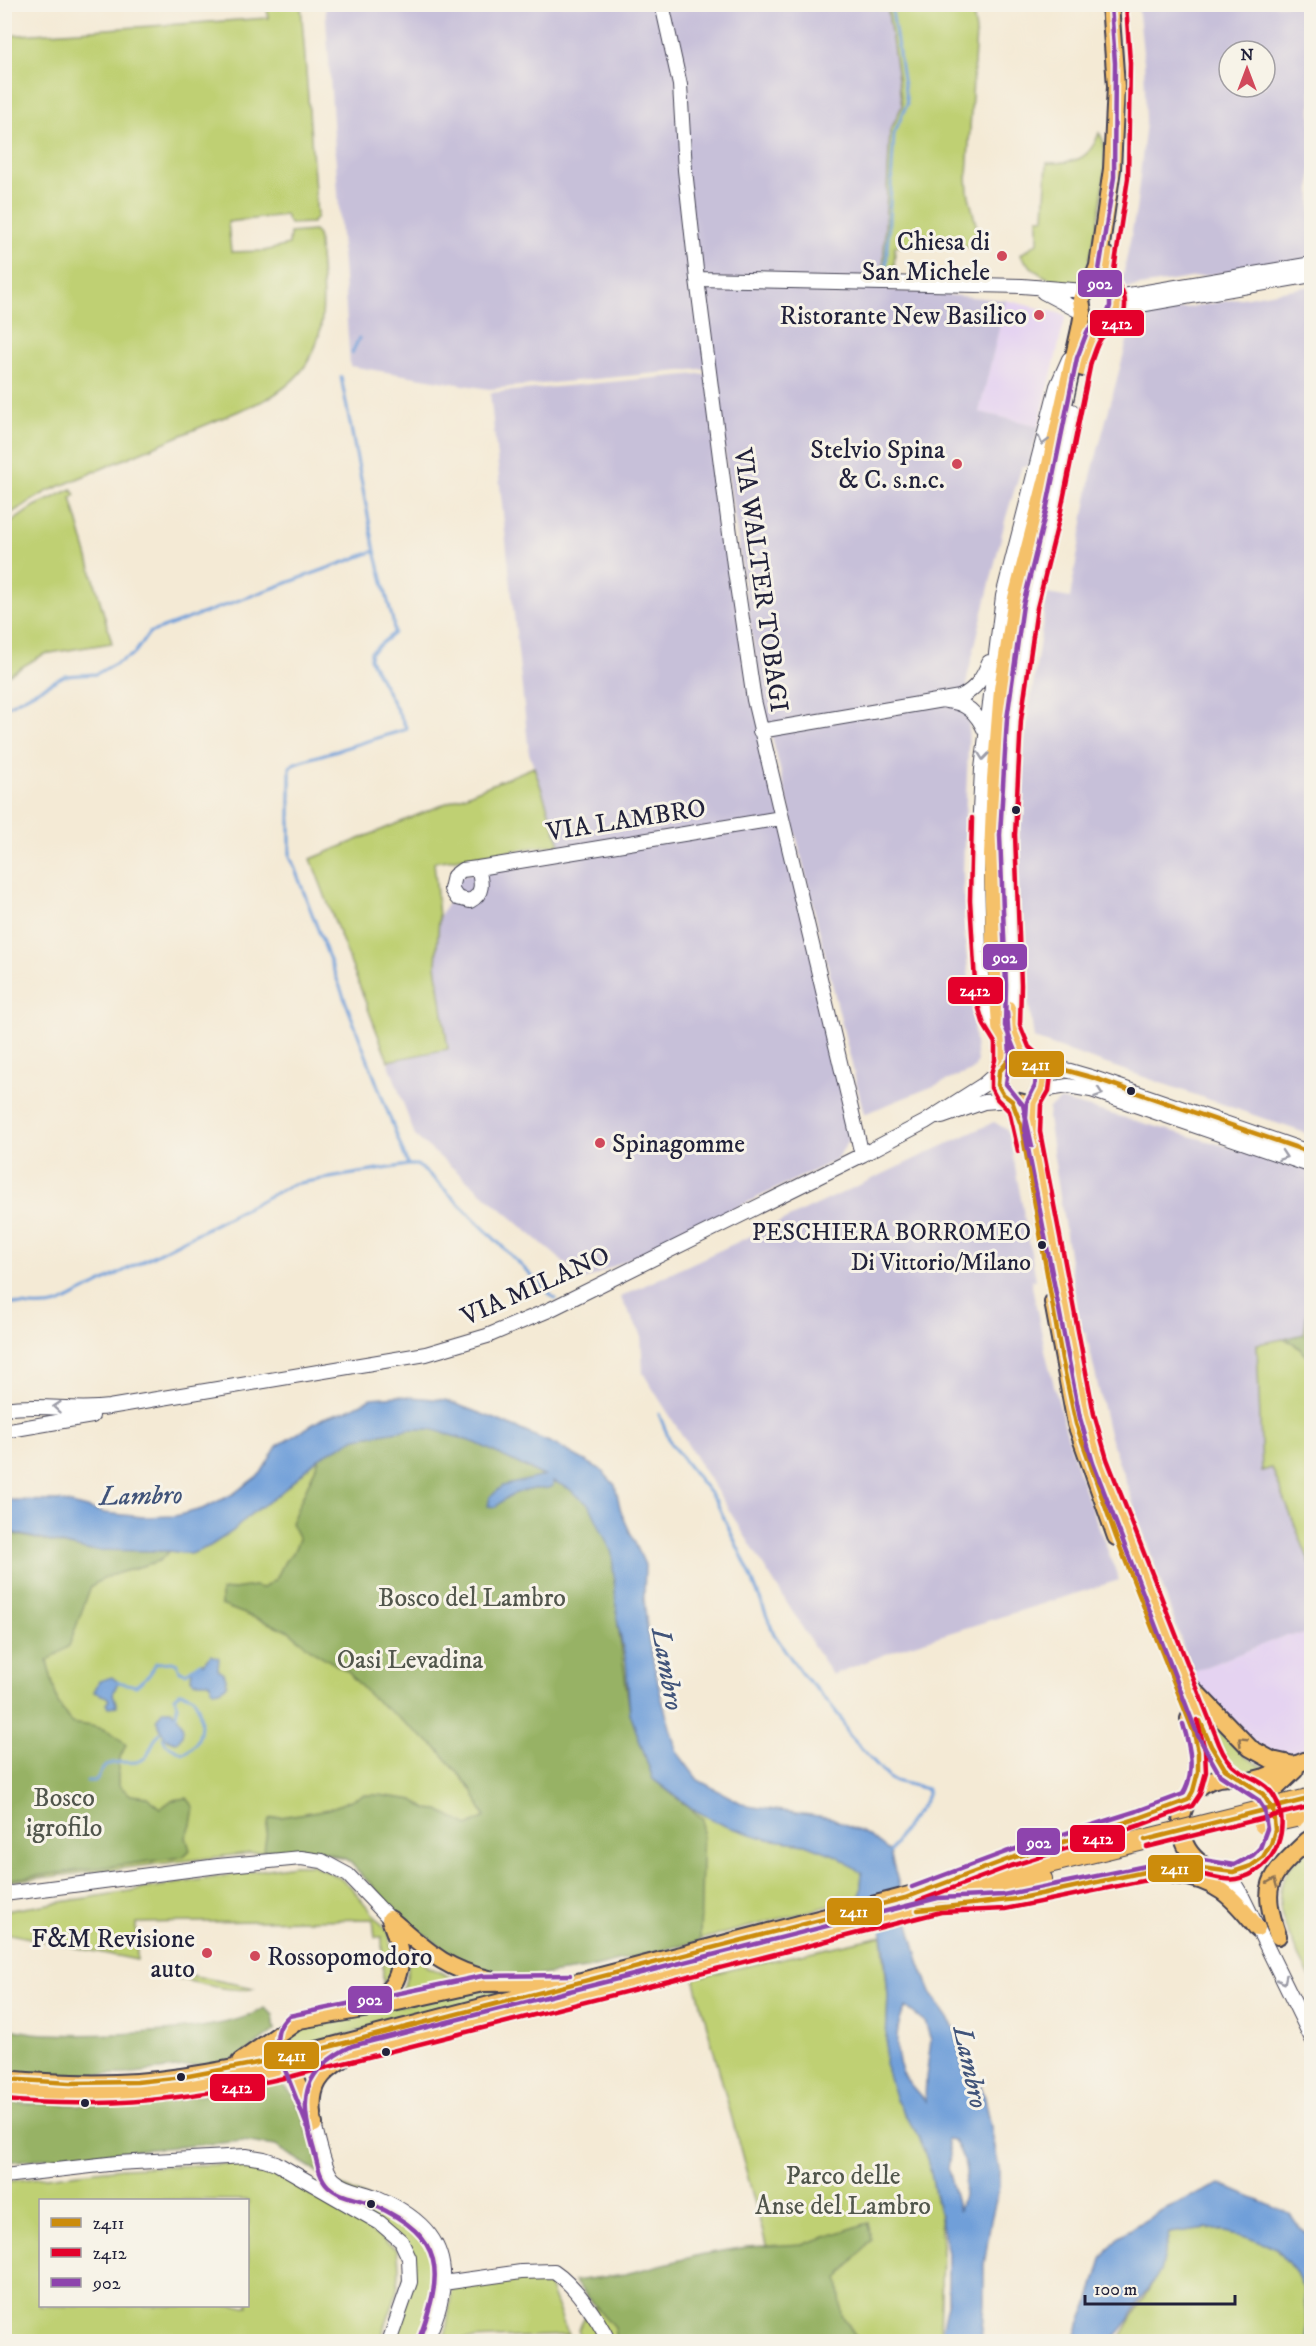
<svg xmlns="http://www.w3.org/2000/svg" width="1316" height="2346" viewBox="0 0 1316 2346" font-family="'IM FELL DW Pica',serif">
<style>
.built{fill:#e5d3f1}
.industrial{fill:#c7c0d9;fill-rule:evenodd}
.green{fill:#bfd073;stroke:#707957;stroke-width:1.5;fill-rule:evenodd}
.forest{fill:#97b265;stroke:#5c6a50;stroke-width:1.5}
.water{fill:#6f9fd9;stroke:#48608a;stroke-width:1.5;fill-rule:evenodd}
.lines{fill:none;stroke-linecap:round;stroke-linejoin:round}
.stream{stroke:#6f9fd9;stroke-width:3}
.minor-casing{stroke:#424052;stroke-width:16}
.major-casing{stroke:#424052;stroke-width:20}
.highway-casing{stroke:#424052;stroke-width:22}
.minor{stroke:#fff;stroke-width:14}
.major{stroke:#f5c16b;stroke-width:16}
.highway{stroke:#f5c16b;stroke-width:20}
.highway-bridge-casing{stroke:#424052;stroke-width:22;stroke-linecap:butt}
.highway-bridge{stroke:#f5c16b;stroke-width:20}
.bus-1-casing{stroke:#f7f3e8;stroke-width:9}
.bus-2-casing{stroke:#f7f3e8;stroke-width:9}
.bus-3-casing{stroke:#f7f3e8;stroke-width:9}
.bus-1{stroke:#cc8c0c;stroke-width:4.5}
.bus-2{stroke:#e4002b;stroke-width:4.5}
.bus-3{stroke:#8e44ad;stroke-width:4.5}
.oneway{stroke:#9c9ca7}
.oneway2{stroke:#8c7253}
.poi-dot{fill:#d1495b;stroke:#f7f3e8;stroke-width:2}
.bus-dot{fill:#22223b;stroke:#f7f3e8;stroke-width:2}
.labels{text-anchor:middle;stroke-width:6;stroke-linejoin:round;paint-order:stroke}
.bus-label{font-size:24px;fill:#22223b;stroke:#f7f3e8;text-anchor:end}
.poi-label{font-size:26px;fill:#22223b;stroke:#f7f3e8;text-anchor:end}
.street-label{font-size:26px;fill:#22223b;stroke:#f7f3e8}
.park-label{font-size:26px;fill:#51564c;stroke:#f7f3e8}
.water-label{font-size:27px;font-style:italic;fill:#41547a;stroke:#f7f3e8}
.line-badge{stroke:#f7f3e8;stroke-width:2}
.badge-label{font-size:16px;text-anchor:middle;font-weight:bold;fill:#fff}
</style>
<rect width="100%" height="100%" fill="#f7f3e8"/>
<filter id="ink" filterUnits="userSpaceOnUse"><feTurbulence type="fractalNoise" baseFrequency=".0167" numOctaves="2"/><feDisplacementMap in="SourceGraphic" scale="12" xChannelSelector="R" yChannelSelector="G"/><feConvolveMatrix kernelMatrix="1 2 1 2 8 2 1 2 1" color-interpolation-filters="sRGB"/></filter>
<filter id="wash" filterUnits="userSpaceOnUse"><feTurbulence type="fractalNoise" baseFrequency=".008" numOctaves="4" result="noise"/><feDisplacementMap in="SourceGraphic" scale="24" xChannelSelector="R" yChannelSelector="G"/><feGaussianBlur stdDeviation="1.35" result="paint"/><feColorMatrix in="noise" values="0 0 0 0 0 0 0 0 0 0 0 0 0 0 0 0 0 1.4 0 .05"/><feComposite in="paint" operator="in"/></filter>
<g filter="url(#wash)">
<rect width="100%" height="100%" fill="#f4ead5"/>
<path class="built" d="M1006,300L1066,315L1039,426L979,412Z
M1311,1634V1755L1288,1756L1266,1753L1199,1694L1192,1672L1287,1635Z"/>
<path class="industrial" d="M325,5H887L902,106L890,132L882,289L1006,300L979,412L1039,426L1029,466H1022L1006,517L967,678L969,725L963,872L965,939L977,1062L975,1067L971,1071L864,1114L770,729L765,724L712,368L489,389L350,366Z
M1138,5H1311V259L1127,288L1122,282L1136,210L1146,122L1144,62ZM1229,51H1265V87H1229Z
M1311,286H1312L1311,1135L1037,1040L1034,1038L1027,991L1023,917L1019,915L1018,873L1021,785L1025,739L1047,594L1070,598L1091,476L1133,319L1140,314L1186,308Z
M709,373L754,700L856,1130L836,1160L585,1280L415,1136L388,1061L448,1048L436,965L439,917L453,895L452,878L563,853L529,753L490,393Z
M1061,1100L1311,1170V1284L1304,1334L1257,1344L1263,1471L1272,1468L1311,1566V1634L1287,1635L1192,1672L1109,1434L1086,1333H1081L1048,1118L1049,1108Z
M994,1122L1007,1130L1009,1135L1036,1279L1031,1281L1046,1355L1067,1434L1083,1486L1119,1580L904,1647L832,1675L643,1373L641,1334L620,1297Z"/>
<path class="green" d="M267,5H301L317,217L312,223L290,224L285,215L228,222L231,252L264,251L289,245L290,233L314,231L318,235C324,303 336,362 265,400L46,492L5,517V36L268,18Z
M887,5H972L976,32L967,176L968,192L981,245L974,247L895,246L894,273H883L890,132L902,106Z
M1099,133C1101,136 1104,141 1104,145C1109,170 1093,267 1078,285C1050,281 1038,277 1020,255L1038,242V218H1044L1047,163C1074,163 1089,161 1099,133Z
M72,489L76,495L71,498L112,643L44,654L5,677V527L35,506Z
M534,767L560,844L434,862L439,917L436,965L448,1049L388,1061L311,859Z
M1311,1284V1337L1304,1334Z
M1283,1339L1292,1342L1311,1359V1566L1272,1468L1262,1471L1257,1344Z
M320,1457L612,1553L618,1625L626,1662L637,1735L767,1839L806,1844L837,1856L862,1873L860,1898L586,1969L402,1918L348,1860L319,1852L277,1850L5,1882L4,1532L87,1550L170,1551L191,1554L210,1546L233,1531L252,1513L277,1496Z
M1207,1719L1245,1757L1270,1770L1244,1775C1223,1761 1216,1741 1207,1719Z
M1311,1845V1979C1286,1929 1255,1889 1311,1845Z
M294,1865H313L338,1877L350,1886L389,1933L394,1971L383,1984L382,1937H375L373,1919L136,1923L137,1960L5,1933V1911Z
M882,1936L888,1996L887,2019L896,2100L919,2137L930,2169L940,2219L942,2245L940,2341L583,2342L578,2330L590,2308L773,2270L694,1978Z
M407,1948L427,1966L464,1984L395,2000C408,1983 410,1969 407,1948Z
M150,1967L254,1988C232,1995 175,1977 151,1971Z
M473,1990H512L509,1993L291,2048L292,2037L305,2026Z
M253,2163L263,2167L360,2223L397,2250C404,2286 391,2308 380,2341H5L4,2182L122,2168ZM40,2200H248V2306H40Z
M331,2181C361,2196 401,2209 424,2235C434,2247 437,2268 435,2284C433,2304 425,2323 418,2341H393L409,2251L324,2184Z
M1207,2228L1243,2236L1276,2248L1296,2273L1304,2290L1308,2341L1118,2342L1159,2272L1169,2233Z
M545,2275L568,2335L445,2340L452,2289Z"/>
<path class="forest" d="M1304,1334L1311,1337V1359L1292,1342L1283,1339Z
M410,1429H431L476,1443L568,1488L591,1506L612,1553L618,1625L630,1713L653,1779L703,1819L700,1941L586,1969L527,1977L476,1972L402,1918L348,1860L321,1850H264L269,1819L329,1809L363,1795H379L414,1800L426,1809L439,1810L468,1826L485,1817L472,1790L438,1749L370,1696L348,1672L313,1651L289,1631L221,1605V1591L254,1586L263,1588L276,1579L285,1561L292,1555L299,1539L291,1523L320,1457L356,1438Z
M4,1532L87,1550L170,1551L159,1561L109,1576L91,1586L69,1646L47,1661L58,1703L71,1723C95,1726 109,1727 126,1745L118,1762V1785L131,1795L147,1797L161,1808L172,1800L187,1798L194,1807L191,1825L186,1837L190,1850L183,1857L5,1880Z
M264,2008L273,2015L275,2030L237,2059L216,2063L126,2074L33,2076L5,2070L4,2028C18,2030 32,2034 46,2034C93,2036 228,2034 264,2008Z
M279,2082C299,2096 299,2108 307,2130C312,2146 320,2162 327,2178L276,2146L243,2141L5,2162V2103L128,2106Z
M868,2223L871,2240L838,2279L842,2315L859,2341H616L614,2327L574,2281L625,2274L704,2254L747,2247L804,2244Z"/>
<path class="water" d="M399,1396L445,1400L495,1419L556,1445L600,1469L615,1485L621,1512L645,1565L644,1598L648,1638L661,1696L677,1752L698,1780L747,1806L832,1818L869,1836L890,1852L920,1965L932,1994L955,2029L963,2071L979,2082L985,2097L999,2168V2188L991,2220L984,2266V2304L981,2341H944L942,2330L948,2304V2253L930,2169L919,2137L896,2100L885,2064L888,1996L884,1947L879,1915L860,1898L862,1873L837,1856L806,1844L767,1839L725,1826L693,1809L653,1779L630,1713L626,1662L618,1625L612,1553L590,1506L568,1488L553,1481V1486C546,1490 542,1488 535,1489C519,1491 506,1495 496,1507L488,1506L490,1497L503,1486L544,1476L476,1443L431,1429H410L356,1438L320,1457L277,1496L252,1513L233,1531L210,1546L191,1554L170,1551L87,1550L5,1531V1500L60,1501L105,1513L143,1517L175,1516L202,1509L233,1494L261,1473L277,1446L323,1418L348,1410L371,1398ZM906,2007L925,2022L931,2040L926,2078L925,2101C919,2094 912,2087 907,2080C893,2060 894,2026 906,2007ZM947,2139L954,2140C972,2171 967,2178 959,2211L948,2170L950,2154Z
M211,1655L219,1658L218,1669C225,1672 227,1678 227,1685L220,1690H213L209,1682H194L191,1678L192,1668L200,1663H204Z
M112,1677L118,1682L113,1694L117,1706L109,1707L106,1704L109,1700L107,1697L94,1692L99,1681Z
M163,1710H171C182,1720 188,1731 177,1742C161,1740 163,1731 156,1720Z
M1220,2184L1290,2214L1300,2228L1311,2238V2341H1308L1304,2290L1296,2273L1276,2248L1243,2236L1207,2228L1169,2233L1160,2272L1141,2298L1129,2320L1112,2341H1073L1089,2303L1102,2259L1118,2237L1162,2210Z"/>
<g class="lines">
<path class="stream" d="M886,270L894,134L907,104L891,4
M352,353L359,338
M341,377L375,551L393,621L394,633L371,652L370,659L407,729L295,763L290,767V856L408,1165
M4,425V444
M4,708L64,676L96,674L134,654L149,633L375,551
M4,1302C23,1305 40,1309 59,1304L293,1184L408,1165H417L432,1177L555,1299
M659,1414L671,1444L716,1501L748,1569L774,1634L801,1673L829,1703L840,1717L849,1735L891,1780L927,1789L928,1793L925,1801L908,1823L888,1855
M118,1682L136,1686L150,1674L156,1663L172,1662L177,1664L180,1671L186,1673L200,1663
M163,1738L166,1744L183,1753C205,1746 205,1712 192,1696L181,1692L175,1697L177,1706L176,1715
M87,1781H95C99,1777 101,1769 107,1765C118,1758 135,1767 145,1758C152,1751 152,1739 160,1733"/>
</g>
</g>
<g filter="url(#ink)">
<g class="lines">
<g class="minor-casing">
<path id="minor" d="M662,4L680,85L685,170L697,279L734,565L754,700L862,1155
M697,279L1022,286L1085,291
M1043,292L1083,313
M1117,297L1312,264
M1117,309L1312,275
M946,701C966,702 977,713 985,731
M760,731L960,697C976,689 983,678 989,662
M478,868L781,818
M478,868C481,881 485,893 470,901L457,898L451,889L454,876L462,870Z
M1012,1021L1014,985L1007,835L1014,719L1030,607L1053,513L1072,411
M1001,1039L991,1022L983,998L979,953L977,875L982,769L1003,596L1057,386L1069,359
M1039,1066L1070,1071L1094,1078L1312,1153
M1042,1090L1068,1086L1091,1090L1312,1166
M942,1117L984,1102L1010,1100
M4,1409C40,1403 74,1412 109,1407L426,1354L487,1336L549,1310L862,1155L925,1122L983,1085L1000,1070
M4,1431L92,1416
M1221,1872L1236,1886L1242,1896L1312,2039
M4,1894L218,1866L301,1858L322,1861L348,1875L390,1919
M314,2124C318,2137 324,2171 334,2180C344,2190 363,2192 376,2197C421,2217 452,2244 441,2298C439,2313 431,2328 426,2342
M4,2176L117,2163L246,2156L264,2159L276,2163L380,2223L401,2241L409,2258L410,2282L389,2342
M443,2283L521,2272L554,2271C575,2285 598,2319 609,2342"/>
</g>
<g class="major-casing">
<path id="major" d="M1107,256L1106,274L1109,287
M1083,368C1085,357 1088,345 1094,336C1102,322 1128,312 1115,293C1111,287 1106,285 1099,285
M1007,1008L1016,1037L1023,1052L1039,1066L1044,1076L1042,1089L1034,1103L1032,1132L1074,1353L1087,1416L1100,1461L1205,1733L1225,1769L1239,1780
M1010,1060C995,1069 994,1087 1007,1099L1023,1103
M1003,1066L994,943L992,856L995,779L1002,689L1016,598L1047,478L1080,329L1083,313L1081,299L1091,285L1098,266L1112,169L1116,86L1110,4
M1012,1101L1019,1116L1024,1144
M1053,1302L1076,1424L1116,1537
M1192,1688L1250,1748L1272,1760L1294,1765
M1189,1719C1199,1746 1200,1767 1192,1794
M1246,1782L1265,1777L1312,1758
M1271,1807L1276,1788L1295,1770
M1175,1875C1216,1879 1233,1897 1257,1928
M958,1878C1034,1849 1112,1828 1188,1800
M390,1919C426,1949 442,1968 489,1979
M1278,1936C1260,1883 1269,1877 1308,1840
M369,2004C406,1985 405,1957 391,1922
M288,2061L314,2124
M240,2062L299,2020L375,2007L483,1983L557,1982
M4,2079C48,2083 93,2085 137,2082C199,2077 260,2063 321,2049L918,1893
M4,2092C56,2097 109,2098 160,2093C204,2089 247,2079 291,2069L940,1905L1004,1902L1176,1867C1184,1867 1191,1866 1199,1867C1215,1868 1227,1876 1243,1870C1281,1856 1285,1802 1249,1783C1193,1755 1149,1839 1212,1870
M313,2114C310,2086 320,2073 343,2059"/>
</g>
<g class="highway-casing">
<path id="highway" d="M1292,1803L1312,1798
M905,1898L1168,1834
M940,1905L1042,1879"/>
</g>
<use href="#minor" class="minor"/>
<use href="#major" class="major"/>
<use href="#highway" class="highway"/>
<g class="highway-bridge-casing">
<path id="highway-bridge" d="M1264,1824L1295,1817
M1168,1834L1292,1803"/>
</g>
<use href="#highway-bridge" class="highway-bridge"/>
<g class="bus-1-casing">
<path id="bus-1" d="M1145,1840L1312,1798
M918,1910L1017,1899L1154,1870L1194,1867L1233,1872L1251,1866L1263,1857L1271,1844L1275,1830L1273,1810L1263,1794L1225,1769L1211,1746L1200,1721
M4,2079L70,2083L137,2082L183,2077L252,2064L321,2049L905,1898L1009,1859L1139,1818L1188,1800L1193,1791L1198,1772V1752L1194,1733L1116,1537L1076,1424L1062,1359L1021,1125L1012,1101L1003,1094L998,1085L999,1072L1008,1061L1017,1057L1025,1058L1042,1067L1065,1070L1094,1078L1312,1153"/>
</g>
<g class="bus-2-casing">
<path id="bus-2" d="M972,818L970,900L976,999L984,1025L995,1043V1060L991,1074V1088L997,1099L1009,1111L1018,1151
M1147,1847L1312,1806
M918,1901L1011,1866L1141,1825L1192,1806L1200,1794L1206,1772L1205,1750L1197,1720
M4,2100C109,2109 191,2099 293,2076L941,1912L1005,1909L1177,1874C1186,1874 1195,1874 1204,1875C1215,1877 1226,1881 1236,1879C1277,1872 1296,1821 1269,1789C1261,1780 1248,1777 1238,1770C1229,1764 1223,1754 1219,1744L1107,1459L1094,1414L1040,1132L1041,1105L1049,1091L1051,1075L1045,1061L1029,1047L1020,1025L1021,985L1015,835L1021,720L1037,608L1060,515L1091,362C1094,355 1096,346 1100,340C1108,328 1125,322 1125,306C1126,291 1115,284 1114,270L1128,178L1130,63L1126,4"/>
</g>
<g class="bus-3-casing">
<path id="bus-3" d="M1007,1013L1010,1054L1006,1084L1023,1105L1032,1146
M912,1887L1006,1852L1137,1811L1183,1794C1196,1772 1190,1747 1183,1724
M307,2126L278,2052C276,2037 277,2026 289,2016L482,1976L570,1975
M419,2339C444,2273 446,2238 374,2205C359,2198 340,2198 328,2186C318,2176 317,2160 313,2147C299,2097 302,2070 352,2046L938,1898L1003,1895L1175,1860L1197,1859L1234,1865L1253,1855L1260,1848L1267,1829L1264,1809L1258,1800L1220,1775L1198,1736L1093,1463L1080,1418L1025,1133L1027,1102L1035,1086L1036,1077L1033,1071L1017,1056L1005,1026L1006,985L1000,835L1007,719L1023,605L1046,511L1077,358L1087,332L1108,312L1110,306V299L1100,284L1099,270L1114,177L1115,63L1111,5"/>
</g>
<use href="#bus-1" class="bus-1"/>
<use href="#bus-2" class="bus-2"/>
<use href="#bus-3" class="bus-3"/>
</g>
<defs><path id="oneway-chevron" d="M-2-3.5L2.5 0L-2 3.5" fill="none" stroke-width="1.6" stroke-linecap="round" stroke-linejoin="round" transform="scale(1.5)"/></defs>
<g class="oneway">
<use href="#oneway-chevron" transform="translate(1043 441) rotate(105)"/>
<use href="#oneway-chevron" transform="translate(983 756) rotate(96)"/>
<use href="#oneway-chevron" transform="translate(1099 1093) rotate(19)"/>
<use href="#oneway-chevron" transform="translate(1283 1156) rotate(19)"/>
<use href="#oneway-chevron" transform="translate(57 1407) rotate(-175)"/>
<use href="#oneway-chevron" transform="translate(1283 1980) rotate(64)"/>
</g>
<g class="oneway2">
<use href="#oneway-chevron" transform="translate(1242 1741) rotate(-136)"/>
<use href="#oneway-chevron" transform="translate(1273 1882) rotate(-68)"/>
</g>
</g>
<g class="poi-dot">
<circle cx="1002" cy="256" r="6"/>
<circle cx="1039" cy="315" r="6"/>
<circle cx="957" cy="464" r="6"/>
<circle cx="600" cy="1143" r="6"/>
<circle cx="207" cy="1953" r="6"/>
<circle cx="255" cy="1956" r="6"/>
</g>
<g class="bus-dot">
<circle cx="1016" cy="810" r="5"/>
<circle cx="1131" cy="1091" r="5"/>
<circle cx="1042" cy="1245" r="5"/>
<circle cx="386" cy="2052" r="5"/>
<circle cx="181" cy="2077" r="5"/>
<circle cx="85" cy="2103" r="5"/>
<circle cx="371" cy="2204" r="5"/>
</g>
<g class="labels">
<g class="bus-label">
<text x="1031" y="1240">PESCHIERA BORROMEO<tspan x="1031" dy="30">Di Vittorio/Milano</tspan></text>
</g>
<g class="poi-label">
<text x="990" y="250">Chiesa di<tspan x="990" dy="30">San Michele</tspan></text>
<text x="1027" y="324">Ristorante New Basilico</text>
<text x="945" y="458">Stelvio Spina<tspan x="945" dy="30">&amp; C. s.n.c.</tspan></text>
<text x="612" y="1152" text-anchor="start">Spinagomme</text>
<text x="195" y="1947">F&amp;M Revisione<tspan x="195" dy="30">auto</tspan></text>
<text x="267" y="1965" text-anchor="start">Rossopomodoro</text>
</g>
<g class="street-label">
<text transform="translate(762 580) rotate(82)" y="9">VIA WALTER TOBAGI</text>
<text transform="translate(626 819) rotate(-9)" y="9">VIA LAMBRO</text>
<text transform="translate(535 1285) rotate(-24)" y="9">VIA MILANO</text>
</g>
<g class="park-label">
<text x="472" y="1606">Bosco del Lambro</text>
<text x="410" y="1668">Oasi Levadina</text>
<text x="64" y="1806">Bosco<tspan x="64" dy="30">igrofilo</tspan></text>
<text x="843" y="2184">Parco delle<tspan x="843" dy="30">Anse del Lambro</tspan></text>
</g>
<g class="water-label">
<text transform="translate(141 1495) rotate(-1)" y="9">Lambro</text>
<text transform="translate(668 1669) rotate(80)" y="9">Lambro</text>
<text transform="translate(971 2067) rotate(78)" y="9">Lambro</text>
</g>
</g>
<g class="line-badge">
<rect x="1077" y="269" width="46" height="29" rx="6" fill="#8e44ad"/>
<rect x="1089" y="309" width="56" height="28" rx="6" fill="#e4002b"/>
<rect x="982" y="943" width="46" height="28" rx="6" fill="#8e44ad"/>
<rect x="947" y="976" width="57" height="29" rx="6" fill="#e4002b"/>
<rect x="1008" y="1050" width="57" height="28" rx="6" fill="#cc8c0c"/>
<rect x="1069" y="1824" width="57" height="29" rx="6" fill="#e4002b"/>
<rect x="1016" y="1827" width="45" height="29" rx="6" fill="#8e44ad"/>
<rect x="1147" y="1854" width="57" height="29" rx="6" fill="#cc8c0c"/>
<rect x="826" y="1897" width="57" height="29" rx="6" fill="#cc8c0c"/>
<rect x="347" y="1985" width="46" height="29" rx="6" fill="#8e44ad"/>
<rect x="263" y="2041" width="57" height="29" rx="6" fill="#cc8c0c"/>
<rect x="209" y="2073" width="57" height="29" rx="6" fill="#e4002b"/>
</g>
<g class="badge-label">
<text x="1100" y="289">902</text>
<text x="1117" y="329">z412</text>
<text x="1005" y="963">902</text>
<text x="975" y="996">z412</text>
<text x="1036" y="1070">z411</text>
<text x="1098" y="1844">z412</text>
<text x="1039" y="1848">902</text>
<text x="1175" y="1874">z411</text>
<text x="854" y="1917">z411</text>
<text x="370" y="2005">902</text>
<text x="292" y="2061">z411</text>
<text x="237" y="2093">z412</text>
</g>
<rect width="1316" height="2346" fill="none" stroke="#f7f3e8" stroke-width="24"/>
<rect x="39" y="2199" width="210" height="108" fill="#f7f3e8" stroke="#a29fa3" stroke-width="1.5"/>
<rect x="51" y="2218" width="30" height="9" fill="#cc8c0c" stroke="#a29fa3" stroke-width="1.5"/>
<text x="93" y="2229" font-size="18" fill="#22223b">z411</text>
<rect x="51" y="2248" width="30" height="9" fill="#e4002b" stroke="#a29fa3" stroke-width="1.5"/>
<text x="93" y="2259" font-size="18" fill="#22223b">z412</text>
<rect x="51" y="2278" width="30" height="9" fill="#8e44ad" stroke="#a29fa3" stroke-width="1.5"/>
<text x="93" y="2289" font-size="18" fill="#22223b">902</text>
<g transform="translate(1247 69)"><circle r="28" fill="#f7f3e8" stroke="#a29fa3" stroke-width="1.5"/>
<path d="M0-4.5L10 22L0 15L-10 22Z" fill="#d1495b"/>
<text y="-9" font-size="16" font-weight="bold" text-anchor="middle" fill="#22223b">N</text>
</g>
<path d="M1085 2295v9h150v-9" fill="none" stroke="#22223b" stroke-width="3"/>
<text x="1094" y="2295" font-size="18" fill="#22223b" stroke="#f7f3e8" stroke-width="4.5" paint-order="stroke">100 m</text>
</svg>
